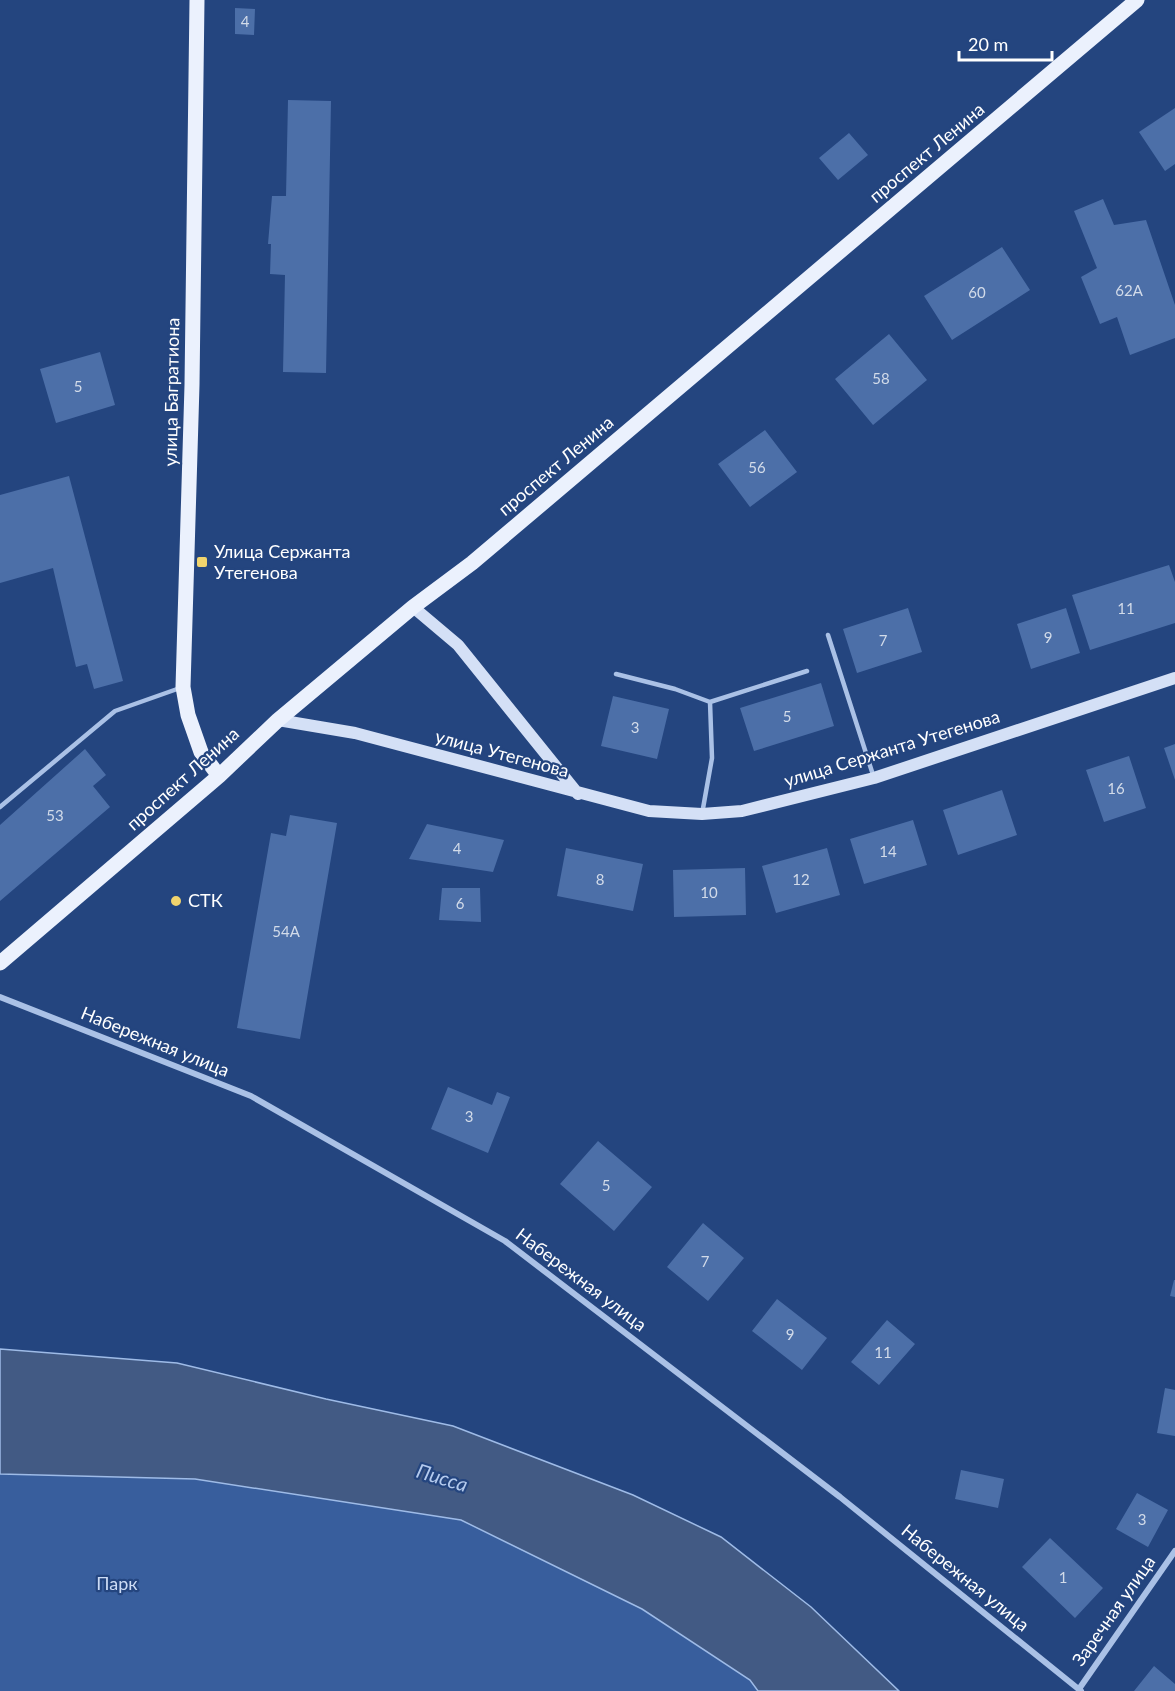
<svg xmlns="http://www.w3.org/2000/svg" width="1175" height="1691" viewBox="0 0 1175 1691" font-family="Lato,sans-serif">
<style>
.green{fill:#385e9d}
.water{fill:#425a84;stroke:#9ebbe7;stroke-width:1.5}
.building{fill:#4c6fa8}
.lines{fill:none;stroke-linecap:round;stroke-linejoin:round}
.lane{stroke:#aac1e6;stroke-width:4.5}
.street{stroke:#aac1e6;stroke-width:6}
.secondary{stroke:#d4e0f6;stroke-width:12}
.primary{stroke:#ebf1fd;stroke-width:15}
.poi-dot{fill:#f1d46d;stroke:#24457f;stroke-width:2}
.labels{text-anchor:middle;stroke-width:4.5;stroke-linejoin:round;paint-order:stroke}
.number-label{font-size:15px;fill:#d2dbe9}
.street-label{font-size:18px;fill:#fff;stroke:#24457f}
.poi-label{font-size:18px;fill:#fff;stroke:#24457f;text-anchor:start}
.park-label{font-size:18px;fill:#cddcf5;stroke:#24457f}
.water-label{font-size:20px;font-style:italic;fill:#b5cbee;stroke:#24457f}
</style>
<rect width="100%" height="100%" fill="#24457f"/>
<path class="green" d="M0,1474L195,1479L461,1520L642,1609L750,1680L758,1691H0Z"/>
<path class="water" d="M0,1349L177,1363L326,1399L453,1426L633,1495L721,1537L811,1607L899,1691H758L750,1680L642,1609L461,1520L195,1479L0,1474Z"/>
<path class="building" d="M235,8L255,9L254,35L235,34Z
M288,100L331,101L326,373L283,372L285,275L270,274L271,244H268L272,196H286Z
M1175,108V164L1165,171L1139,132Z
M849,133L868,155L838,180L819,158Z
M1103,199L1114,225L1146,220L1175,305V338L1130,355L1117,317L1100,324L1081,277L1097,268L1074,211Z
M1002,247L1030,290L952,340L924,296Z
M889,334L927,380L873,425L835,379Z
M100,352L115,405L56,423L40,369Z
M765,430L797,472L750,507L718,464Z
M69,476L123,681L94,689L87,664L76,667L53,568L0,583V495Z
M1169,565L1175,582V623L1090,650L1072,595Z
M908,608L922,652L857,673L843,629Z
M1066,608L1080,653L1031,669L1017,624Z
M821,683L834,726L754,751L740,708Z
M613,696L669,709L657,759L601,746Z
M1175,744V780L1164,748Z
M85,749L106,775L93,786L110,807L0,901V825Z
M1129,756L1146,808L1104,822L1086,770Z
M1002,790L1017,835L958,855L943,810Z
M290,815L337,823L300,1039L237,1028L271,833L286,836Z
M913,820L927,865L864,884L850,839Z
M427,824L504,840L493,872L409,859Z
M566,848L643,864L633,911L557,896Z
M827,848L840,895L776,913L762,866Z
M745,868L746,915L674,917L673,870Z
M442,888H480L481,922L439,920Z
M448,1087L492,1105L497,1092L510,1097L488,1153L431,1129Z
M598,1141L652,1187L614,1231L560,1184Z
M703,1223L744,1258L708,1301L667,1267Z
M1174,1280H1175V1297L1170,1296Z
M777,1299L827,1338L802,1370L752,1331Z
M887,1320L915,1344L879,1385L851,1362Z
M1165,1388L1175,1390V1436L1157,1433Z
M961,1470L1004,1479L998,1508L955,1499Z
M1137,1493L1168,1510L1148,1547L1116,1529Z
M1050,1538L1103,1588L1075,1618L1022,1567Z
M1154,1666L1175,1684V1691H1134Z"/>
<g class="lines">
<path class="lane" d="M828,635L874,778
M616,674L675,689L710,702
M0,807L115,711L180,688
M702,814L712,758L710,702L807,671"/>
<path class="street" d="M0,997L251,1096L505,1241L840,1497L1081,1691
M1079,1689L1175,1551"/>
<path class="secondary" d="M413,607L458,645L578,794
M278,720L355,733L649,811L702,814L742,811L874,778L1175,678"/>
<path class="primary" d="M197,0L192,385L183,687L188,715L201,752L219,776
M0,963L219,776L278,720L413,607L472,563L1137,0"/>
</g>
<g class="poi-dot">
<rect x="196" y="556" width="12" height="12" rx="3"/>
<circle cx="176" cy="901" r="6"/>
</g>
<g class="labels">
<g class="number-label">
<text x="245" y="27">4</text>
<text x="1129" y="296">62А</text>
<text x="977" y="298">60</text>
<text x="881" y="384">58</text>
<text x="78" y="392">5</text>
<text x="757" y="473">56</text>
<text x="1126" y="614">11</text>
<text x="1048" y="643">9</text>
<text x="883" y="646">7</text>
<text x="787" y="722">5</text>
<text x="635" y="733">3</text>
<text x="1116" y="794">16</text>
<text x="55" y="821">53</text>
<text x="457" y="854">4</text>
<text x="888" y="857">14</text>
<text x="600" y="885">8</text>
<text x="801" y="885">12</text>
<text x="709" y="898">10</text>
<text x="460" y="909">6</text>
<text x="286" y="937">54А</text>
<text x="469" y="1122">3</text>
<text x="606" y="1191">5</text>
<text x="705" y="1267">7</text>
<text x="790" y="1340">9</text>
<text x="883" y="1358">11</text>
<text x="1142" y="1525">3</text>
<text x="1063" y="1583">1</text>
</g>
<g class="street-label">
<text transform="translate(927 153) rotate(-40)" y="6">проспект Ленина</text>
<text transform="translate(172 392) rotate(-89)" y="6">улица Багратиона</text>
<text transform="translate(556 466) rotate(-40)" y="6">проспект Ленина</text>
<text transform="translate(892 749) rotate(-17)" y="6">улица Сержанта Утегенова</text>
<text transform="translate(502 754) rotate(15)" y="6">улица Утегенова</text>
<text transform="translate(183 779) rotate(-42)" y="6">проспект Ленина</text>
<text transform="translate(155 1042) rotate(22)" y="6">Набережная улица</text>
<text transform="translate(581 1280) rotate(37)" y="6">Набережная улица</text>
<text transform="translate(965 1578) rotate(39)" y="6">Набережная улица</text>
<text transform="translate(1114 1611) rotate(-55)" y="6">Заречная улица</text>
</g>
<g class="poi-label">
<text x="214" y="558">Улица Сержанта<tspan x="214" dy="21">Утегенова</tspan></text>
<text x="188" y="907">СТК</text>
</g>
<g class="park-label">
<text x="117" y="1590">Парк</text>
</g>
<g class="water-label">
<text transform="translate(442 1478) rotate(17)" y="7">Писса</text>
</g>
</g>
<path d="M959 51v9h93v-9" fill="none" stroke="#ffffff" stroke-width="3"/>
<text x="968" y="51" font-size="18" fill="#ffffff" stroke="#24457f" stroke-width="4.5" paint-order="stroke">20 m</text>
</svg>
